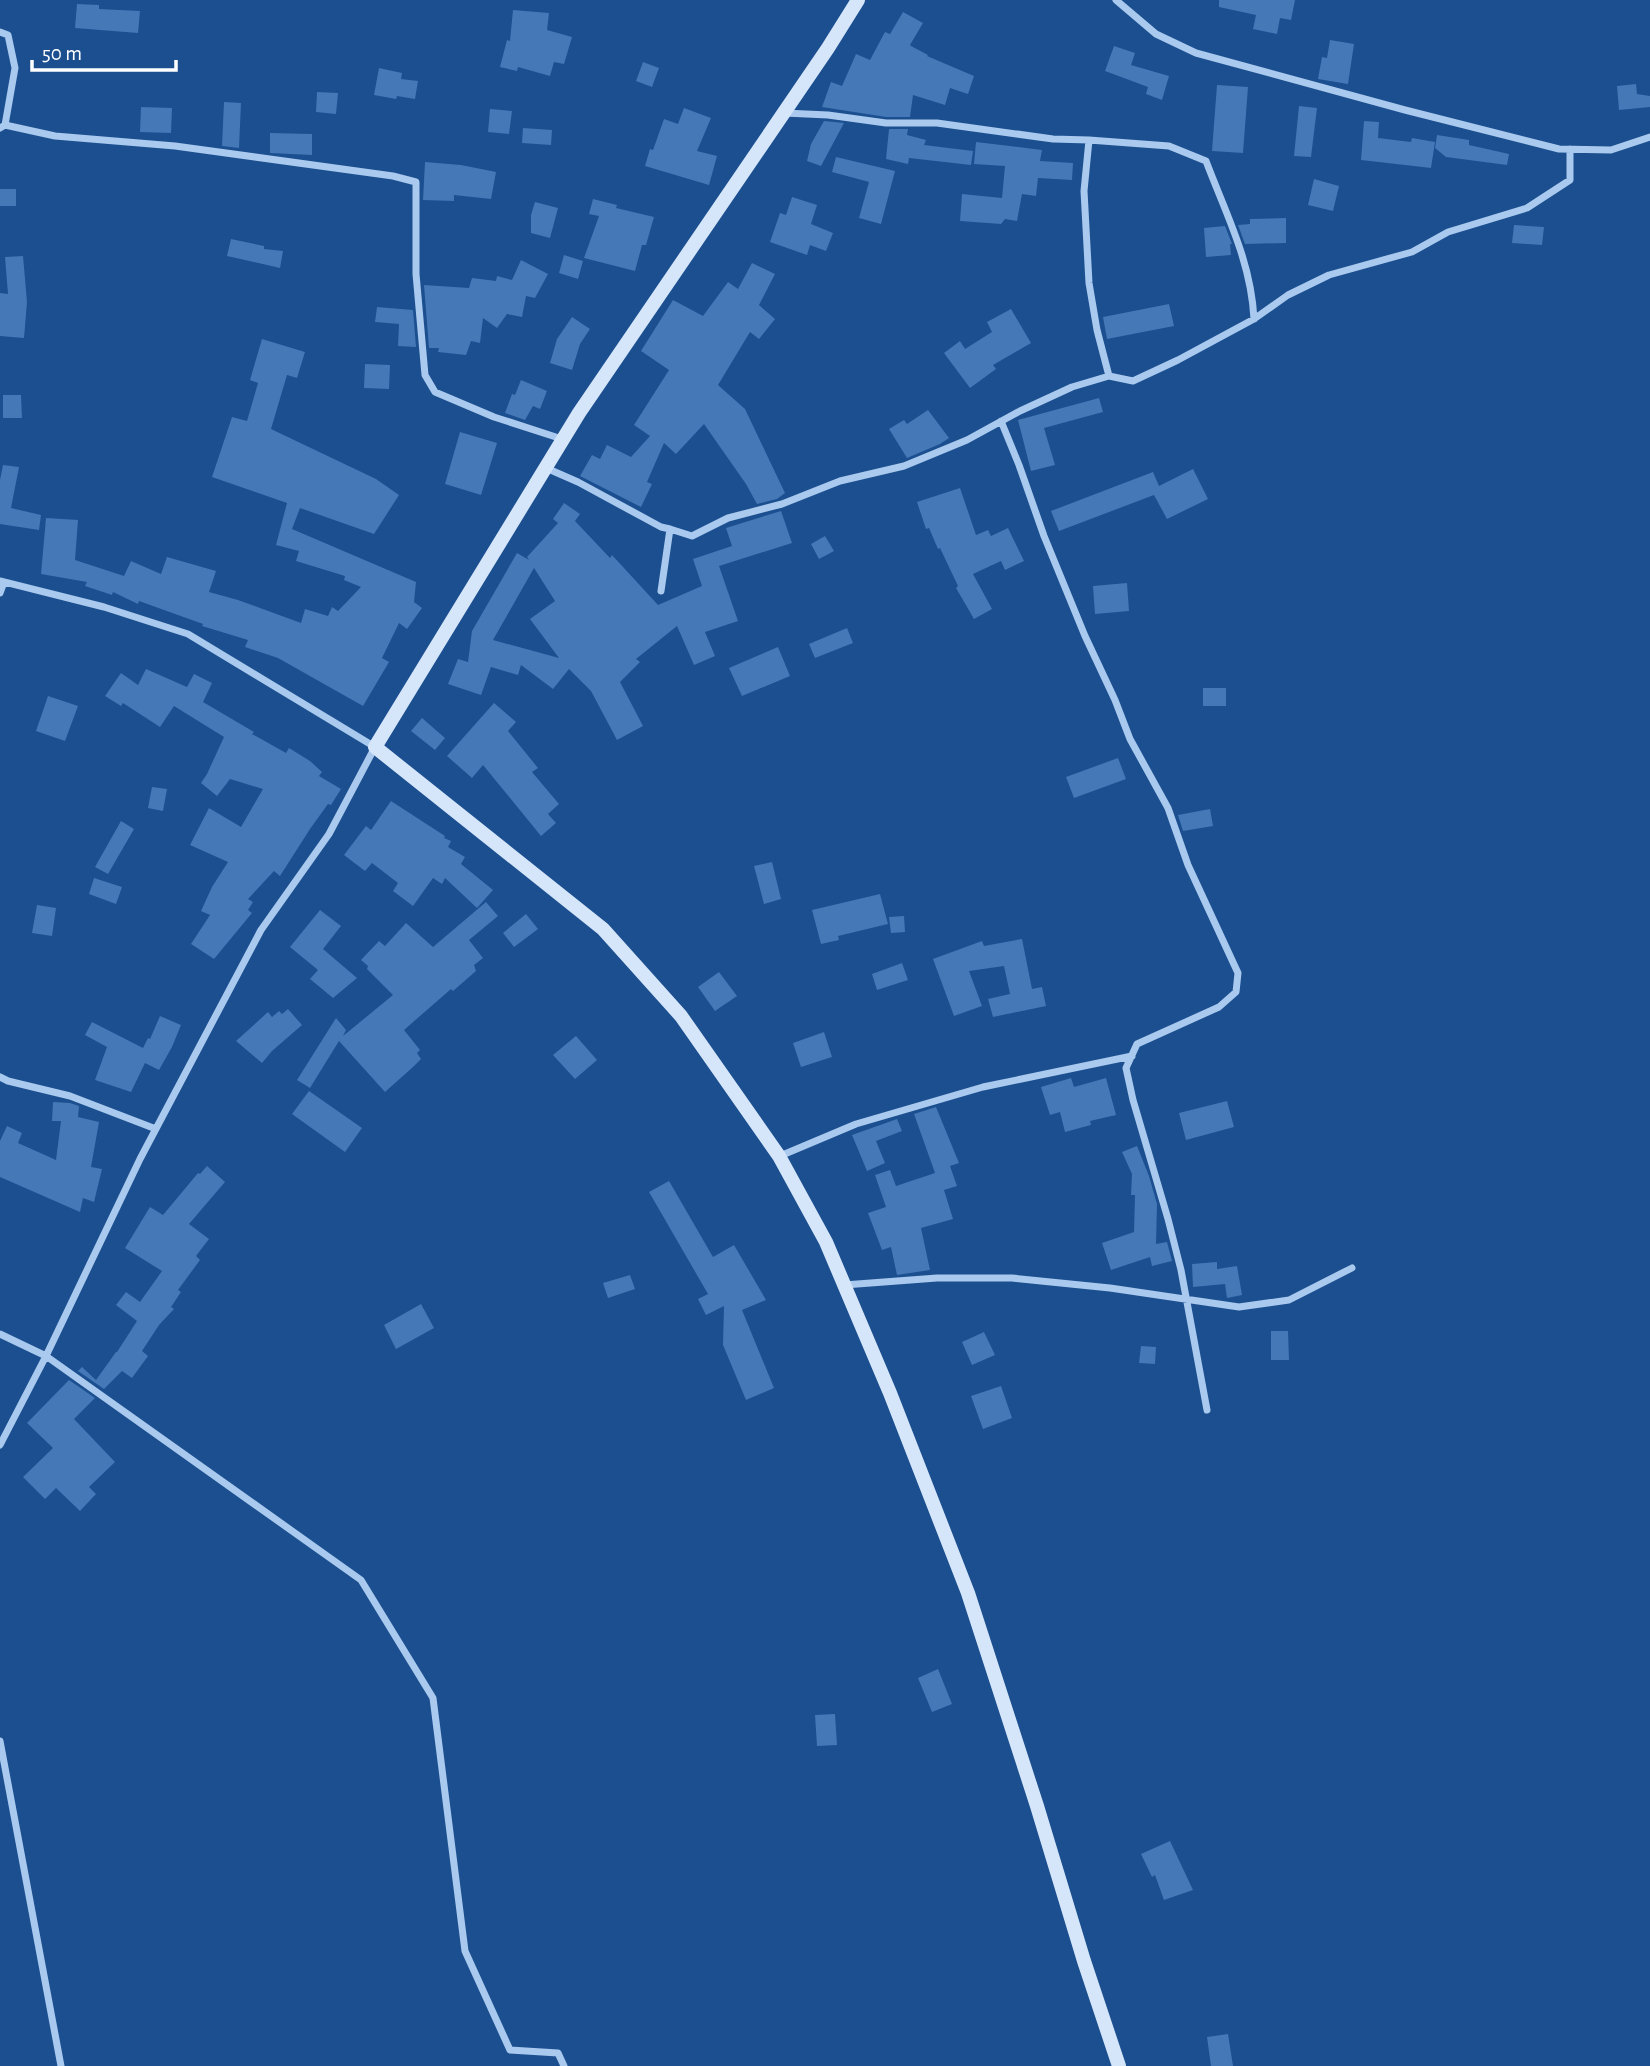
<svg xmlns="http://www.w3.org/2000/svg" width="1650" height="2066" viewBox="0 0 1650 2066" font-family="'Alegreya Sans',sans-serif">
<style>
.building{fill:#4478b7;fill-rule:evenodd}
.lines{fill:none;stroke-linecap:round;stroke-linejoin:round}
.street{stroke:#a9c9ee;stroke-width:7}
.secondary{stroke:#d6e6fa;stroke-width:14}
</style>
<rect width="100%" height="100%" fill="#1b4f8f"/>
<path class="building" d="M1219,0H1295L1291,20L1280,18L1277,34L1253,29L1256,15L1219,7Z
M77,4L99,5V9L140,11L138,33L75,28Z
M513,10L549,13L547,30L572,37L564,64L554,62L550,76L518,67L517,71L500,67L507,40L510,41Z
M903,12L923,23L910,45L911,46L928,55L927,56L974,76L968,94L950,88L945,105L913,95L910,117H886L822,107L831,82L842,86L856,54L870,60L885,32L890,34Z
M1330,40L1354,44L1348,84L1318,79L1322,57L1327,58Z
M1114,46L1135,53L1131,65L1169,76L1162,100L1146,94L1148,87L1105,71Z
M643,62L659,68L652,87L636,81Z
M379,68L402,73L401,79L418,81L415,99L397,96L396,99L374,95Z
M1636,84L1637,94L1650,96V107L1619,110L1617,86Z
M1217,85L1248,87L1243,153L1212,151Z
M317,92L338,93L336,114L316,112Z
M224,102L241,103L239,148L222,146Z
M1299,106L1317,108L1311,157L1294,156Z
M141,107L172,108L171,133L140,132Z
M684,108L711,118L697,151L717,156L709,185L645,166L650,149L653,150L664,119L678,124Z
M490,109L512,111L509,134L488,132Z
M824,121L844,123L821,166L807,161L811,144Z
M1364,121L1379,122L1378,138L1411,142L1412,138L1435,142L1431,168L1361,160Z
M523,128L552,130L551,145L522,143Z
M889,129H908L907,135L926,140L924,145L973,151L971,165L909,158L908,164L886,159Z
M270,133L312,134V155L270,153Z
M1437,135L1469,140V145L1509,154L1507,165L1446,157L1435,148Z
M976,142L1042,150L1040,161L1073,163L1072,180L1038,178L1036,196L1022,194L1017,221L1005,219L1001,224L960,221L962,194L1002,198L1005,166L974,164Z
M836,157L895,171L881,224L859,218L869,182L832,172Z
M425,162L461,165L496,172L491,199L454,195V201L423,200Z
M1314,179L1339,186L1333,211L1308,205Z
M0,189H16V206H0Z
M792,197L817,205L811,224L833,233L826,251L810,245L807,255L770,242L780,213L786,215Z
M593,199L617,205L616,208L654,217L646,245H642L635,271L584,258L599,216L589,214Z
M535,202L558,208L550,238L531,233V215Z
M1286,218V243L1245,244L1238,225L1250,224V219Z
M1514,225L1544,227L1542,245L1512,243Z
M1225,226L1232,244H1230L1231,255L1206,257L1204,228Z
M231,239L264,246V249L283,251L280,268L227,256Z
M564,255L583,261L578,279L559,273Z
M23,256L27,302L24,338L0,336V293L8,294L5,257Z
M521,260L548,274L535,298L526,296L522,317L507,314L497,328L483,318L480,343L471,341L466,355L438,352L439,348H429L424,285L469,288L472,278L496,281L497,276L512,280Z
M752,263L775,274L759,305L775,319L759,339L750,332L718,385L745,409L785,493L777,499L757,504L746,484L704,424L676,454L664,443L647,482L652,484L641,507L580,476L592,455L600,459L607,445L631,457L650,436L634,425L669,370L641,351L673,300L703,316L728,282L738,289Z
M1169,304L1174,326L1107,339L1103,317Z
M377,307L413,310L416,347L398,346L399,324L375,322Z
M1011,309L1031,343L993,365L996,369L970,388L944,353L960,341L965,349L992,332L987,322Z
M572,317L590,329L580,344L572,370L550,363L557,339Z
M262,339L305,352L297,378L287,375L271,429L376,479L399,495L374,534L300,508L292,529L416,582L414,602L422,608L407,629L399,623L382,658L389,662L363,706L278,658L245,647L248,640L202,626L203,624L139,601L138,604L113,592L112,595L85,586L87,582L41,574L46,518L78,520L75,560L124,576L131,561L161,574L167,557L216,571L209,592L238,600L301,623L305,609L328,616L332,607L338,611L361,587L344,580L345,576L296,561L299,551L276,545L287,503L212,477L232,417L247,421L258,383L250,380Z
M365,364L390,365L389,389L364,388Z
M521,380L547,391L540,409L533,406L525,420L505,413L512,394L515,395Z
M3,395H21L22,418H3Z
M1099,398L1103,412L1044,428L1055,465L1031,471L1018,420Z
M928,410L949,438L940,444L907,458L889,429L904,420L907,424Z
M460,432L497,443L481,495L445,484Z
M3,465L19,467L11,508L41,515L39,530L0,524V480Z
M1193,469L1208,499L1167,519L1154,495L1059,531L1051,511L1153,472L1159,486Z
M960,488L976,535L988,530L991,536L1008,528L1024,561L1005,570L1001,561L973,574L992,609L974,619L956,588L958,586L940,548L938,549L929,528L926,529L917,502Z
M564,503L580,514L575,521L610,558L612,555L658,605L702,586L693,559L732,546L726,528L781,511L792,543L719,566L738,621L705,632L715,656L694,665L677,626L636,659L640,662L620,682L643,726L617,740L591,691L569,669L553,689L521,665L518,675L491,667L481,695L448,684L458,659L468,662L472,631L517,553L529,560L527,557L558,523L553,519ZM534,568L555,601L530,619L559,658L493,640Z
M825,536L834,551L819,559L811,544Z
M1127,583L1129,611L1095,614L1093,586Z
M847,628L853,643L815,658L809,644Z
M778,647L790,676L742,696L729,668Z
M146,669L187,687L194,674L212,683L203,702L254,732L252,734L286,753L289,748L310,761L322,772L319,776L341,789L331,805L328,804L310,829L280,876L274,871L248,899L253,902L248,910L252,913L214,959L191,944L210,915L201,911L212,887L228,862L190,845L209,808L241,827L263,789L230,779L217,796L201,783L207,774L224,737L174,706L160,727L123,703L121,706L105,696L121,673L138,685Z
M1203,688H1226V706H1203Z
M48,696L78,706L65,741L36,731Z
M494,703L516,722L508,731L538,768L532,772L559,804L548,814L556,823L541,836L483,765L472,778L447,756Z
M422,718L445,738L435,750L411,731Z
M1118,758L1126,779L1074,798L1066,777Z
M152,787L167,789L163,811L148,808Z
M391,801L445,836L444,838L451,841L448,847L465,857L461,864L493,890L477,908L445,878L442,884L433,878L413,906L393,891L398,883L372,863L365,871L344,855L366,826L371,830Z
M1210,809L1213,826L1183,831L1178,815Z
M121,821L134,829L108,874L95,867Z
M772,862L781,899L764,904L754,866Z
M94,878L122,887L116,904L89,894Z
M880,894L888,924L838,936L839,940L821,944L812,910Z
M486,902L498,916L469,940L483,958L474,965L476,971L453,991L451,989L404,1030L420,1050L417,1053L421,1059L413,1067L385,1092L339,1041L310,1088L297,1080L336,1018L346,1030L343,1036L393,995L367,969L368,966L361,960L379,941L385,946L406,923L433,947Z
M37,905L56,908L52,936L32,933Z
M320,910L341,926L323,949L357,978L333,998L310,979L318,970L290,947Z
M526,914L538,929L514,947L503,933Z
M904,916L905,932L891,933L889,917Z
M1022,939L1032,989L1042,987L1046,1006L993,1017L988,999L1010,994L1004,966L969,971L982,1006L954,1016L933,959L982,941L984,946Z
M902,963L908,980L877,990L872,974Z
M719,972L737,996L715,1011L698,987Z
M288,1009L302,1025L272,1051L262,1063L236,1041L268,1012L272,1017L279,1011L282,1014Z
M160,1016L181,1025L172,1047L159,1070L145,1063L131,1092L95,1080L107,1047L85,1035L92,1022L143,1048L148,1038L150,1039Z
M824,1032L832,1057L801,1067L793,1043Z
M576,1036L597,1060L575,1079L553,1055Z
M1071,1078L1074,1087L1106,1078L1116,1115L1090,1121L1091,1125L1065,1132L1060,1112L1050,1115L1041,1087Z
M309,1091L362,1128L345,1152L292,1114Z
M1227,1101L1234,1127L1186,1140L1179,1113Z
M53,1102L70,1103L79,1106L78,1117L99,1122L91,1167L102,1169L94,1202L83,1198L80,1212L0,1177V1141L7,1126L22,1133L18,1143L56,1160L61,1121H52Z
M936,1107L959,1163L950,1166L957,1186L944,1190L953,1219L921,1228L930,1270L897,1275L891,1247L882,1250L868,1213L886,1207L875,1175L890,1170L896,1186L935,1173L914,1114Z
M897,1119L902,1131L876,1141L885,1163L867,1171L852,1135Z
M1137,1146L1149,1176L1157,1204L1156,1244L1167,1242L1172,1261L1152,1266L1150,1257L1111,1270L1102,1243L1134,1232L1135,1195H1131L1132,1174L1122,1152Z
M207,1166L225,1182L189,1224L209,1239L196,1256L200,1260L178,1290L181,1292L171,1307L174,1309L159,1325L142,1351L148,1356L132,1378L122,1371L104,1389L78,1371L82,1367L96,1380L116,1352H117L137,1321L116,1305L126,1292L140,1302L162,1271L125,1248L150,1207L163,1215L198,1173L200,1174Z
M669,1181L713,1257L734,1245L766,1300L742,1310L774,1388L746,1400L723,1345L724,1306L706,1315L698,1299L708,1294L649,1192Z
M1217,1262V1269L1237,1266L1242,1295L1227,1298L1225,1284L1193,1287L1192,1264Z
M630,1275L635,1289L608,1298L603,1283Z
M421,1304L434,1328L396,1349L384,1325Z
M1271,1331H1288L1289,1360H1271Z
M984,1332L995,1355L972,1365L962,1342Z
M1141,1346L1156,1347L1155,1364L1139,1363Z
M69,1380L95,1398L74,1419L115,1462L89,1487L96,1494L80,1511L56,1488L45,1499L23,1477L53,1448L27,1423Z
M1001,1386L1012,1418L983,1429L971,1396Z
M938,1669L952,1704L932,1712L918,1678Z
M835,1714L837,1745L817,1746L815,1715Z
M1170,1841L1193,1890L1164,1900L1155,1875L1152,1877L1141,1854Z
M1228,2034L1233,2066H1211L1207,2037Z"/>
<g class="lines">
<path class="street" d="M1116,0L1156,34L1196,53L1405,110L1559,149L1611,150L1650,137
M0,32L8,35L15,68L5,125L0,128
M784,113L828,115L886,123H937L1053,139L1089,140L1084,191L1089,283L1097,330L1109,376
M5,125L55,136L175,146L393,176L416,182V274L425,375L435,392L494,417L562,439
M1089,140L1169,146L1206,161C1226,214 1251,261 1254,319
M1001,421L1019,465L1044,536L1085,636L1115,700L1130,739L1168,808L1188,865L1238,973L1236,992L1219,1007L1137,1044L1126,1068L1133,1100L1168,1219L1181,1270L1207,1410
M546,468L578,482L661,527L670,529L661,591
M670,529L692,536L728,518L782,504L840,481L904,466L967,440L1020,411L1072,387L1109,376L1133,381L1178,360L1254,319L1288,295L1329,275L1412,252L1448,232L1527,208L1570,180V149
M0,581L104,607L188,634L375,747L329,834L261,930L140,1159L46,1356L0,1445
M0,593L4,582
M0,1077L8,1081L70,1096L156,1129
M780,1156L856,1124L983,1087L1132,1056
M844,1285L937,1278H1012L1110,1288L1239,1307L1289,1300L1352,1268
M0,1334L46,1356L361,1580L433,1698L465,1951L510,2050L558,2053L564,2066
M0,1741L61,2066"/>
<path class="secondary" d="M858,0L828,48L579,413L375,747L603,929L681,1016L779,1156L826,1242L890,1393L968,1593L1037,1806L1084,1961L1119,2066"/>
</g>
<path d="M32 60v10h144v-10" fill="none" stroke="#ffffff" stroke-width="3.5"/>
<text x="42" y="60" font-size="21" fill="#ffffff" stroke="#1b4f8f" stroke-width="5" paint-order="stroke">50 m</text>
</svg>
